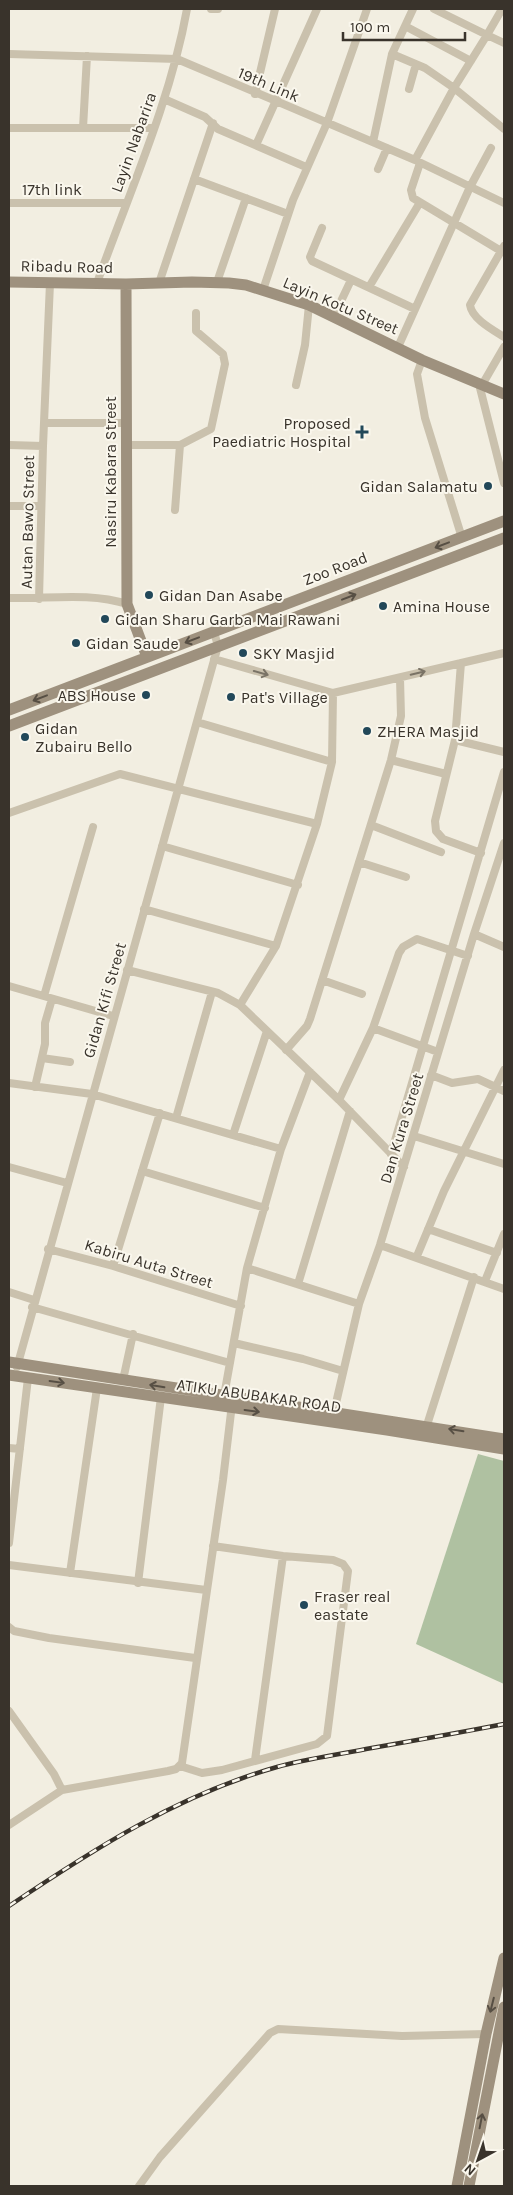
<svg xmlns="http://www.w3.org/2000/svg" width="513" height="2195" viewBox="0 0 513 2195" font-family="Karla,sans-serif">
<style>
.green{fill:#afc1a1}
.lines{fill:none;stroke-linecap:round;stroke-linejoin:round}
.street{stroke:#cac1ad;stroke-width:8}
.secondary{stroke:#9e917e;stroke-width:11}
.rail-casing{stroke:#39332b;stroke-width:4.5}
.rail{stroke:#faf7ed;stroke-width:2.5;stroke-dasharray:8;stroke-linecap:butt}
.oneway{stroke:#574f44}
.oneway2{stroke:#7a7366}
.poi-dot{fill:#224859;stroke:#faf7ed;stroke-width:2}
.labels{text-anchor:middle;stroke-width:4;stroke-linejoin:round;paint-order:stroke}
.street-label{font-size:16px;fill:#39332b;stroke:#faf7ed}
.poi-label{font-size:16px;fill:#39332b;stroke:#faf7ed;text-anchor:start}
</style>
<rect width="100%" height="100%" fill="#f2eee1"/>
<path class="green" d="M478,1454L504,1461V1684L416,1644Z"/>
<g class="lines">
<path class="street" d="M211,9H218
M434,9L487,35L502,9L504,10
M405,26L471,61
M504,43L487,35L454,88L504,129
M9,54L177,59L415,160L504,203
M392,54L425,68L454,88L415,160
M409,89L416,64
M255,94L275,9
M164,99L205,117L218,129L306,167
M9,128H153
M83,128L87,56
M373,142L392,54L413,9
M256,145L317,9
M420,163L411,190L413,198L501,251
M378,169L387,148
M194,179L288,214
M9,203H125
M322,228L310,257L312,261L415,309
M504,246L470,305C472,319 493,330 504,337
M217,282L246,198
M97,283C129,193 170,103 187,9
M159,283L213,123
M369,287L419,204
M263,290L293,200L327,123L367,9
M334,316L351,280
M398,347L470,187L491,148
M422,360L417,374L425,418L462,538
M479,384L504,483
M296,385L305,345L309,305
M482,385L504,347
M44,423H126
M9,445L43,446L50,283
M126,445H180L211,429L225,364L223,354L196,331V313
M9,506H41
M175,510L180,445
M9,598C48,599 90,592 127,604
M39,599L43,446
M214,659L333,693L504,653
M461,663L455,740L435,821L436,831L443,839L481,853
M197,722L332,762
M455,740L504,752
M391,760L446,774
M9,813L120,774L317,824
M371,825L441,852
M162,846L298,885
M359,862L406,877
M144,909L276,946
M474,934L504,947
M127,970L218,993L240,1005L339,1100L404,1167
M322,980L362,994
M9,986L113,1016
M44,996L93,827
M240,1005L276,946L317,824L332,762L333,693
M373,1028L438,1052
M286,1050L307,1026L310,1019L391,760L401,716L400,678
M42,1058L70,1062
M431,1075L452,1083L478,1079L504,1091
M9,1083L92,1094L281,1149
M35,1087L45,1044V1023L52,999
M339,1100L373,1028L399,953L403,947L417,939L468,956
M176,1118L212,992
M233,1135L267,1031
M414,1136L504,1164
M391,1154L504,772
M9,1167L67,1183
M142,1171L265,1208
M428,1229L497,1253
M380,1245L504,1289
M48,1249L113,1266L241,1306
M417,1256L444,1191L504,1070
M113,1266L160,1113
M247,1268L359,1304
M485,1281L504,1234
M298,1284L350,1111
M9,1292L34,1300
M32,1307L230,1363
M234,1343L303,1359L343,1371
M17,1367L218,646L214,632
M123,1380L133,1334
M224,1396L247,1268L281,1149L310,1072
M333,1416L359,1304L380,1245L474,934L504,843
M427,1425L474,1277
M9,1448L20,1449
M9,1543L28,1378
M9,1565L206,1590
M70,1573L97,1388
M138,1583L161,1397
M9,1627L14,1631L49,1638L195,1658
M9,1711L54,1774L62,1790
M255,1760L283,1556
M180,1766L202,1773L222,1770L317,1744L327,1736L348,1571L343,1564L333,1560L283,1556L213,1546
M9,1825L62,1790L168,1771L176,1769L182,1763L223,1480L232,1404
M139,2186L160,2157L270,2033L278,2029L402,2036L486,2034"/>
<path class="secondary" d="M9,282L126,284L192,282L229,283L246,285L309,305L422,360L504,394
M126,284L127,604L147,657
M9,710L504,521
M9,726L504,538
M9,1362L504,1439
M9,1375L387,1430L504,1449
M457,2186L486,2034L504,1958
M469,2186L504,2007"/>
<g class="rail-casing">
<path id="rail" d="M9,1906C94,1849 178,1795 277,1767C306,1759 337,1755 366,1749C412,1741 458,1733 504,1724"/>
</g>
<use href="#rail" class="rail"/>
</g>
<defs><path id="oneway-shaft" d="M-6 0H5M1.5-3L5.5 0L1.5 3" fill="none" stroke-width="1.6" stroke-linecap="round" stroke-linejoin="round" transform="scale(1.25)"/></defs>
<g class="oneway">
<use href="#oneway-shaft" transform="translate(442 545) rotate(159)"/>
<use href="#oneway-shaft" transform="translate(349 597) rotate(-21)"/>
<use href="#oneway-shaft" transform="translate(192 640) rotate(159)"/>
<use href="#oneway-shaft" transform="translate(40 698) rotate(159)"/>
<use href="#oneway-shaft" transform="translate(57 1382) rotate(8)"/>
<use href="#oneway-shaft" transform="translate(157 1386) rotate(-171)"/>
<use href="#oneway-shaft" transform="translate(252 1411) rotate(8)"/>
<use href="#oneway-shaft" transform="translate(456 1430) rotate(-171)"/>
<use href="#oneway-shaft" transform="translate(492 2005) rotate(104)"/>
<use href="#oneway-shaft" transform="translate(481 2121) rotate(-79)"/>
</g>
<g class="oneway2">
<use href="#oneway-shaft" transform="translate(261 673) rotate(16)"/>
<use href="#oneway-shaft" transform="translate(418 673) rotate(-13)"/>
</g>
<g class="poi-dot">
<path d="M359.5 424.5h5v5h5v5h-5v5h-5v-5h-5v-5h5z"/>
<circle cx="488" cy="486" r="5"/>
<circle cx="149" cy="595" r="5"/>
<circle cx="383" cy="606" r="5"/>
<circle cx="105" cy="619" r="5"/>
<circle cx="76" cy="643" r="5"/>
<circle cx="243" cy="653" r="5"/>
<circle cx="146" cy="695" r="5"/>
<circle cx="231" cy="697" r="5"/>
<circle cx="367" cy="731" r="5"/>
<circle cx="25" cy="737" r="5"/>
<circle cx="304" cy="1605" r="5"/>
</g>
<g class="labels">
<g class="street-label">
<text transform="translate(269 84) rotate(23)" y="6">19th Link</text>
<text transform="translate(133 142) rotate(-70)" y="6">Layin Nabarira</text>
<text x="52" y="195">17th link</text>
<text transform="translate(67 266) rotate(1)" y="6">Ribadu Road</text>
<text transform="translate(341 305) rotate(23)" y="6">Layin Kotu Street</text>
<text transform="translate(110 472) rotate(-90)" y="6">Nasiru Kabara Street</text>
<text transform="translate(27 522) rotate(-89)" y="6">Autan Bawo Street</text>
<text transform="translate(335 568) rotate(-21)" y="6">Zoo Road</text>
<text transform="translate(104 1000) rotate(-74)" y="6">Gidan Kifi Street</text>
<text transform="translate(401 1128) rotate(-73)" y="6">Dan Kura Street</text>
<text transform="translate(149 1263) rotate(17)" y="6">Kabiru Auta Street</text>
<text transform="translate(259 1395) rotate(8)" y="6">ATIKU ABUBAKAR ROAD</text>
</g>
<g class="poi-label">
<text x="351" y="429" text-anchor="end">Proposed<tspan x="351" dy="18">Paediatric Hospital</tspan></text>
<text x="478" y="492" text-anchor="end">Gidan Salamatu</text>
<text x="159" y="601">Gidan Dan Asabe</text>
<text x="393" y="612">Amina House</text>
<text x="115" y="625">Gidan Sharu Garba Mai Rawani</text>
<text x="86" y="649">Gidan Saude</text>
<text x="253" y="659">SKY Masjid</text>
<text x="136" y="701" text-anchor="end">ABS House</text>
<text x="241" y="703">Pat's Village</text>
<text x="35" y="734">Gidan<tspan x="35" dy="18">Zubairu Bello</tspan></text>
<text x="377" y="737">ZHERA Masjid</text>
<text x="314" y="1602">Fraser real<tspan x="314" dy="18">eastate</tspan></text>
</g>
</g>
<rect width="513" height="2195" fill="none" stroke="#39332b" stroke-width="20"/>
<g transform="translate(478 2160) rotate(220)" stroke="#faf7ed" stroke-width="4" paint-order="stroke">
<path d="M0-4L9 19L0 12L-9 19Z" fill="#39332b"/>
<text y="-8" font-size="14" font-weight="bold" text-anchor="middle" fill="#39332b">N</text>
</g>
<path d="M343 32v8h122v-8" fill="none" stroke="#39332b" stroke-width="2.5"/>
<text x="350" y="32" font-size="15" fill="#39332b" stroke="#faf7ed" stroke-width="4" paint-order="stroke">100 m</text>
</svg>
